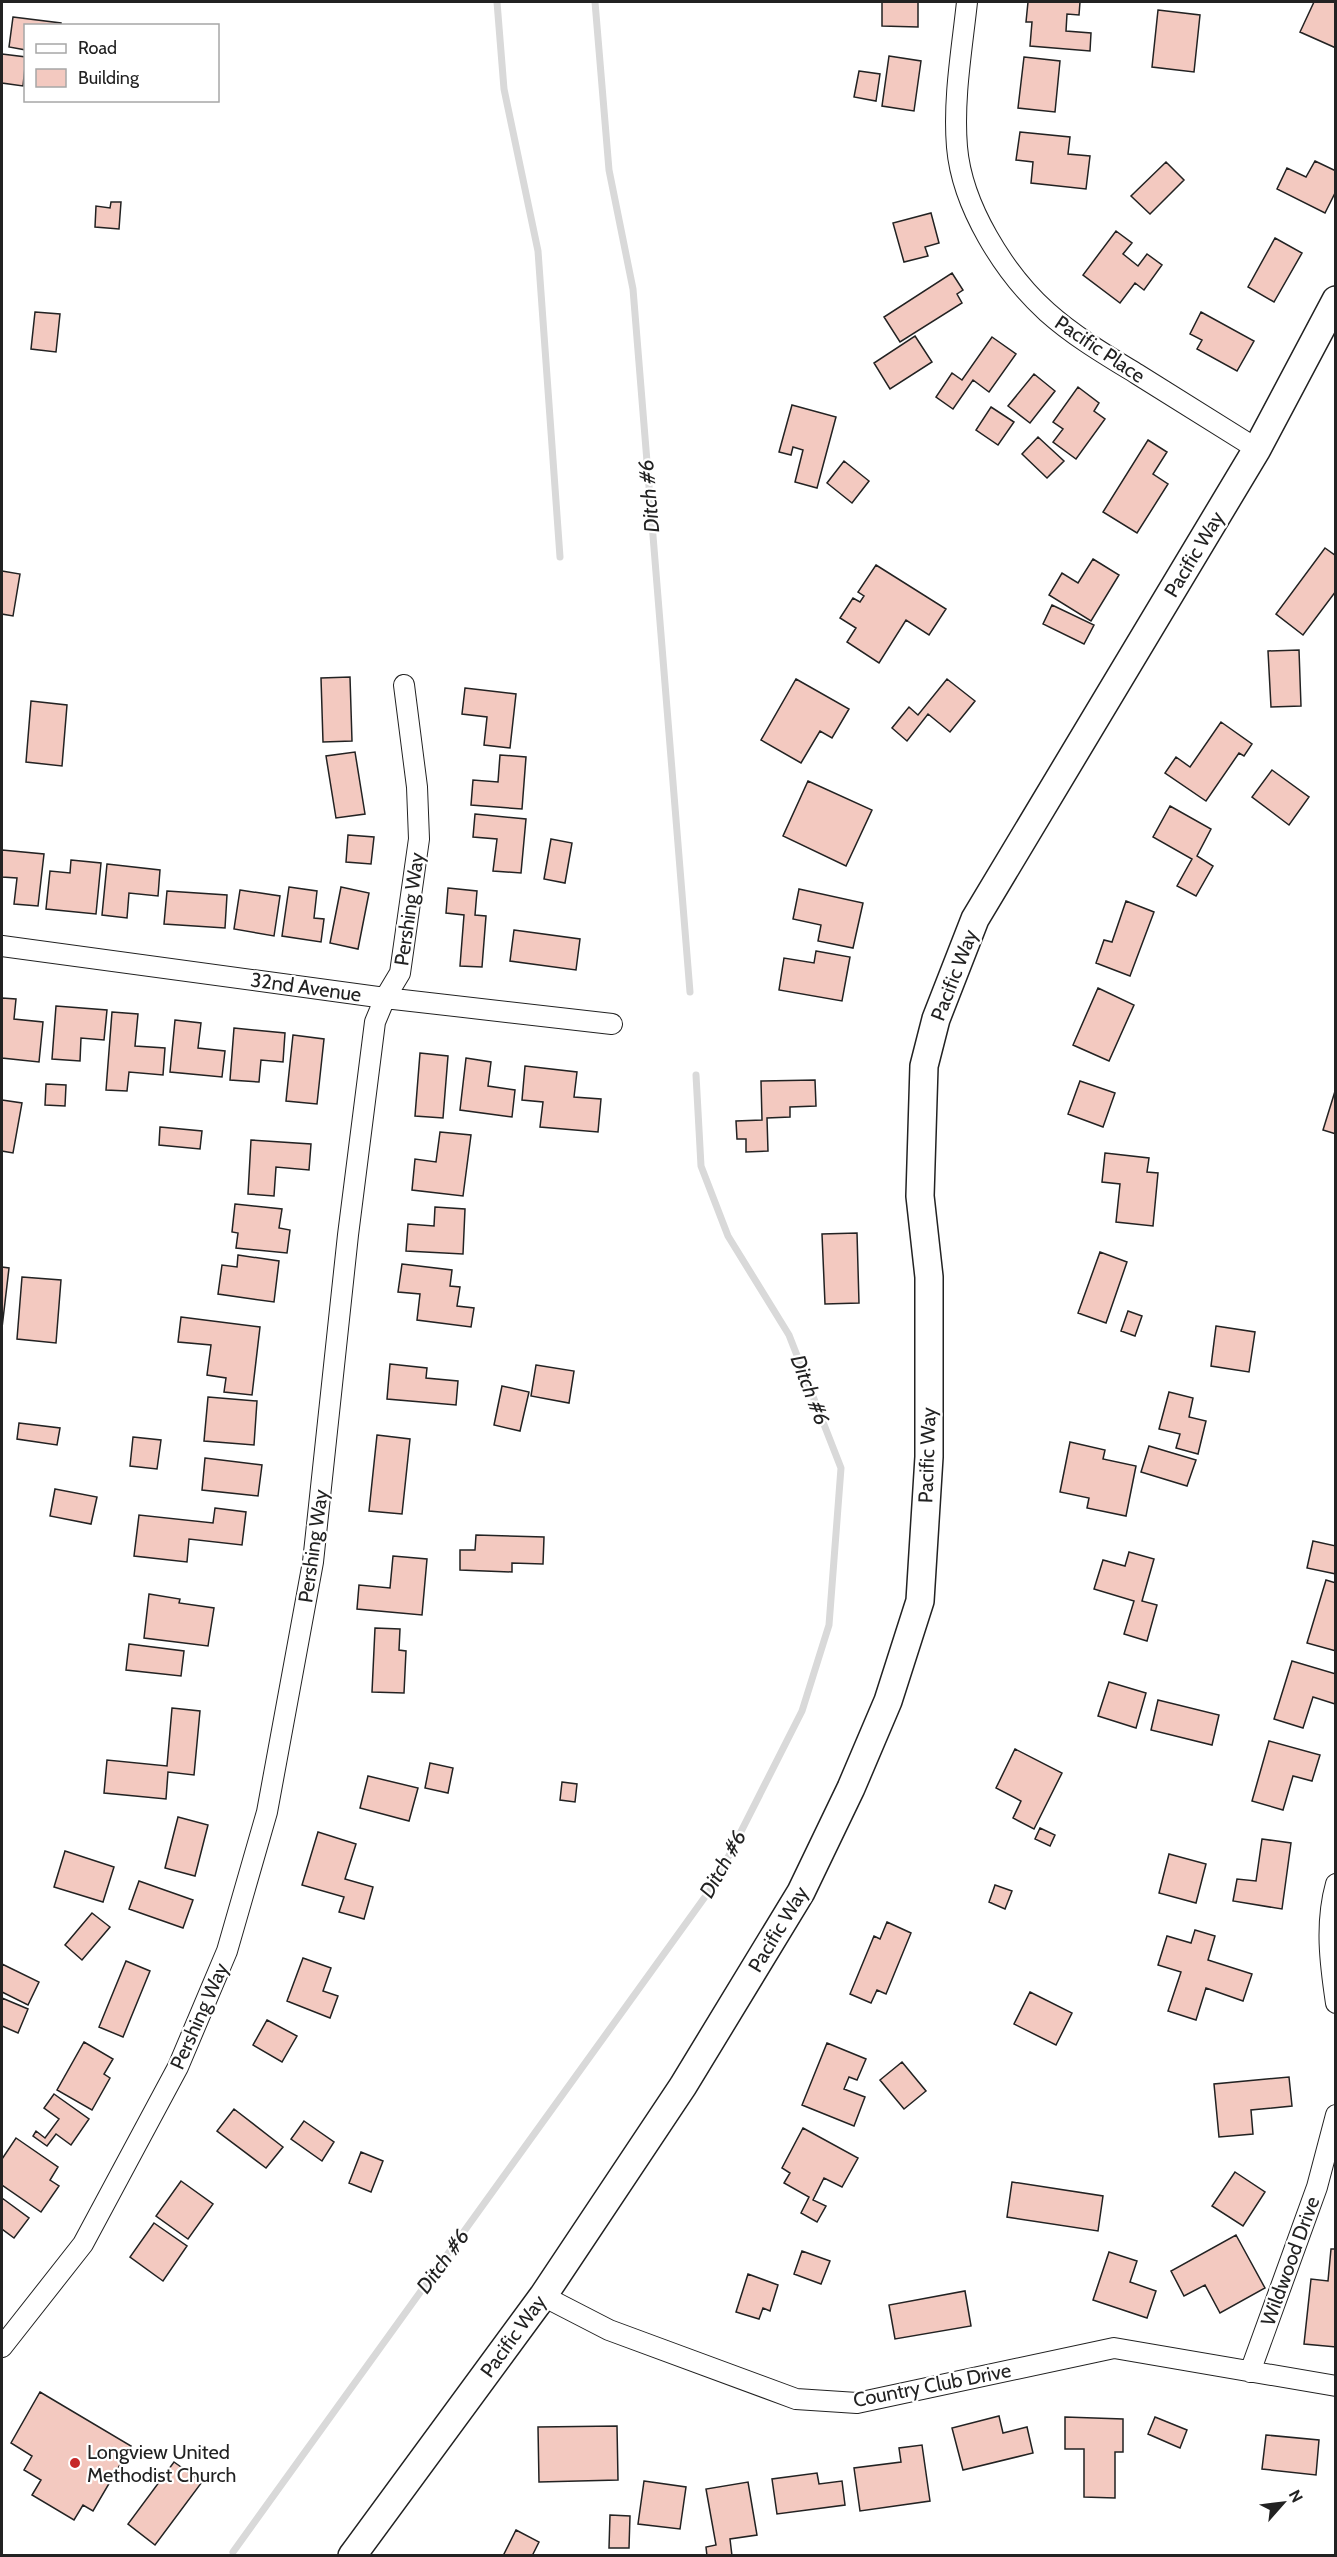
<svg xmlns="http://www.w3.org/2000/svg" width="1337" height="2557" viewBox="0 0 1337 2557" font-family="Cabin,sans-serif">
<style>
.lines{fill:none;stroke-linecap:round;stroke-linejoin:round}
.stream{stroke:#d9d9d9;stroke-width:7}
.building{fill:#f3c9c0;stroke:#222;stroke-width:1.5}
.street-casing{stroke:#222;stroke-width:22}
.secondary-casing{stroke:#222;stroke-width:30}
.street{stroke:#fff;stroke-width:20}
.secondary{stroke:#fff;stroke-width:27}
.poi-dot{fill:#c62828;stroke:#fff;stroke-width:2}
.labels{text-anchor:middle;stroke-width:4.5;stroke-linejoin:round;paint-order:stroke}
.street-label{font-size:20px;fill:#222;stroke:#fff}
.poi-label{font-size:20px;fill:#222;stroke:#fff;text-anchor:start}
.water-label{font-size:21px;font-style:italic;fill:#222;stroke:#fff}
</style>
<rect width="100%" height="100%" fill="#fff"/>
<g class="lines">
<path class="stream" d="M497,2L504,89L538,251L560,557
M595,2L609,170L633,289L690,992
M233,2552L715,1883L802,1711L829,1625L841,1468L789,1335L728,1236L701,1166L696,1075"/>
</g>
<path class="building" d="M882,2H918V27L882,26Z
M1028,2H1080L1079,15L1067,14L1066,31L1091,33L1090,51L1030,46L1032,22H1026Z
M1314,2H1336V48L1300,32Z
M1158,10L1200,15L1194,72L1152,67Z
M13,17L61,23V26H26V50L9,47Z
M2,54L26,57L23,86L2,83Z
M889,56L921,61L914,111L882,106Z
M1024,57L1060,61L1055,112L1018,108Z
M859,71L880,74L876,101L854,97Z
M1020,132L1070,137L1068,154L1090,156L1086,189L1031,183L1033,162L1016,160Z
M1315,161L1336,171V191L1325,213L1277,189L1287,168L1306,177Z
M1166,162L1184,180L1150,214L1131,196Z
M111,202H121L119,229L95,227L96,206L110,208Z
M931,213L939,243L925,247L928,256L904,262L893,223Z
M1116,231L1132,243L1123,254L1138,266L1147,254L1162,265L1144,290L1135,283L1120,303L1083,275Z
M1275,238L1302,253L1274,302L1248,287Z
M952,273L963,290L957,294L962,303L900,342L884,317Z
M35,312L60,314L56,352L31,349Z
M1201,312L1254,341L1237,371L1197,349L1202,340L1190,334Z
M915,336L932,362L890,389L874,363Z
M992,337L1016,354L989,392L973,380L953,409L936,397L952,373L962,380Z
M1034,374L1055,391L1030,423L1008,406Z
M1078,387L1099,403L1094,411L1105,419L1076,459L1053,442L1063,429L1053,422Z
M792,405L836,417L817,488L795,482L803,450L793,447L791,455L779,452Z
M991,407L1014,422L998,445L976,430Z
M1038,437L1064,461L1047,478L1022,454Z
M1148,440L1167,452L1153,474L1168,484L1137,533L1103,512Z
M844,461L869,481L852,503L827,483Z
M1325,548L1336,556V591L1303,635L1276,614Z
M1093,559L1119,575L1091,621L1049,595L1062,573L1078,583Z
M876,565L946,609L929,635L906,620L879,663L847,642L856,628L840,618L853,598L860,602L864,596L858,592Z
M2,571L20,574L13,616L2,614Z
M1052,605L1094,625L1084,644L1043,624Z
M1299,650L1301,706L1271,707L1268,651Z
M350,677L352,741L323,742L321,678Z
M796,679L849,709L832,738L820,731L801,763L761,740Z
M947,679L975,701L950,732L928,714L907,741L892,728L909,707L918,715Z
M465,688L516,694L510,748L484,745L487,717L462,714Z
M31,701L67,705L62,766L26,762Z
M1221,722L1252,744L1244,756L1239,753L1206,801L1165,773L1176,757L1190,767Z
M355,752L365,814L336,818L326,756Z
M500,755L526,757L522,809L471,805L473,780L498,782Z
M1272,770L1309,797L1289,825L1252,797Z
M808,781L872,810L846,866L783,836Z
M1170,806L1211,829L1197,856L1213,866L1196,896L1177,886L1192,859L1153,837Z
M475,814L526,819L521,873L493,871L497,839L473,837Z
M348,835L374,837L371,864L346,862Z
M551,839L572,843L565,883L544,879Z
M2,850L44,854L38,906L14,904L17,878L2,877Z
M71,860L101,863L96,914L46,909L50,871L70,873Z
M107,864L160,870L158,896L129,893L127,918L102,915Z
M289,887L317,891L314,918L324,919L321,942L282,936Z
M341,887L369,893L358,949L330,943Z
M448,888L477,891L475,915L486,916L482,967L460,966L464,915L446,913Z
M799,889L863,903L853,948L818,941L821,925L793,919Z
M240,890L280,896L274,936L234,929Z
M167,891L227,895L225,928L164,924Z
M1126,901L1154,912L1130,976L1096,963L1104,940L1112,942Z
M514,930L580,939L576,970L510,961Z
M816,951L850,957L842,1001L779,990L784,958L814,963Z
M1098,988L1134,1005L1109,1061L1073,1045Z
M2,998L16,999L14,1019L43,1022L39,1062L2,1058Z
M56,1006L107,1010L104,1040L81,1038L80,1061L52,1059Z
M112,1012L138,1014L135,1046L165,1048L163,1075L129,1072L127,1091L106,1090Z
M175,1020L201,1023L198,1048L225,1051L222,1077L170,1072Z
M234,1028L285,1033L283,1062L261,1060L259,1082L230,1080Z
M293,1035L324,1039L317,1104L286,1101Z
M420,1053L448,1056L443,1118L415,1116Z
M466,1058L491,1062L488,1086L515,1090L512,1117L460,1110Z
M525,1066L577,1072L574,1097L601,1099L598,1132L540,1127L543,1102L522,1100Z
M815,1080L816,1106L790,1107V1117L767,1118L768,1151L746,1152V1139H737L736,1121L762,1120L761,1081Z
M1080,1081L1115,1093L1103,1127L1068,1114Z
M46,1084L66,1085L65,1106L45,1105Z
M1336,1088V1134L1323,1130Z
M2,1100L22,1103L13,1153L2,1151Z
M160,1127L202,1131L200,1149L159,1145Z
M440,1132L471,1135L463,1196L412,1190L415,1159L436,1162Z
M251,1140L311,1144L309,1170L276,1167L274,1196L248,1194Z
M1105,1153L1149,1158L1147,1172L1158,1173L1153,1226L1116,1222L1120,1184L1102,1182Z
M235,1204L282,1209L279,1228L290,1230L287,1253L236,1248L238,1233L232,1232Z
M435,1207L465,1209L463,1254L406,1251L408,1224L434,1226Z
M857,1233L859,1303L825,1304L822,1234Z
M1100,1252L1127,1262L1106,1323L1078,1313Z
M238,1255L279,1261L274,1302L218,1294L222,1265L237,1267Z
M402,1264L452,1270L450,1286L460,1287L457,1306L474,1308L471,1327L417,1320L420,1294L398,1292Z
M2,1267L9,1268L2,1328Z
M22,1277L61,1280L56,1343L17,1339Z
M1128,1311L1142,1316L1135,1336L1121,1331Z
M181,1317L260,1327L252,1395L224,1392L226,1378L207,1375L211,1345L178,1342Z
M1216,1326L1255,1332L1249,1372L1211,1366Z
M390,1364L427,1368L426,1378L458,1381L456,1405L387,1399Z
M536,1365L574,1371L569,1403L531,1396Z
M502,1386L529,1392L520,1431L494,1425Z
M1169,1392L1193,1398L1189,1417L1206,1421L1198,1454L1176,1448L1180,1434L1159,1429Z
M208,1397L257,1401L254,1445L204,1441Z
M19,1423L60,1428L57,1445L17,1439Z
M377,1435L410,1439L402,1514L369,1511Z
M133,1437L161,1440L157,1469L130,1466Z
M1070,1442L1105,1450L1103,1459L1136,1466L1126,1516L1087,1508L1089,1498L1060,1492Z
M1149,1446L1196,1460L1187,1486L1141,1472Z
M205,1458L262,1465L258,1496L202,1490Z
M55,1489L97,1497L91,1524L50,1516Z
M215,1508L246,1512L242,1545L189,1539L187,1562L134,1556L139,1515L213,1523Z
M476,1535L544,1537L543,1564L512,1563V1572L460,1570V1550H475Z
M1313,1541L1336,1546V1574L1307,1568Z
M1129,1552L1154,1559L1142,1601L1157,1605L1147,1641L1124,1634L1134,1601L1094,1589L1103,1560L1125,1566Z
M393,1556L427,1559L422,1615L357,1609L359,1585L390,1588Z
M1326,1580L1336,1583V1651L1307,1643Z
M149,1594L180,1599L179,1603L214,1608L208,1646L144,1638Z
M375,1628L400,1629L399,1650L406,1651L404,1693L372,1692Z
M129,1644L184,1651L181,1676L126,1670Z
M1292,1661L1336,1674L1335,1704L1313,1697L1303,1728L1274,1719Z
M1109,1682L1146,1693L1136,1728L1098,1716Z
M1158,1700L1219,1715L1212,1745L1151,1730Z
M172,1708L200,1711L194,1775L168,1772L166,1799L104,1793L107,1760L167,1766Z
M1269,1741L1320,1755L1312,1781L1293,1776L1283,1810L1252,1801Z
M1015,1749L1062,1773L1034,1829L1013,1818L1021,1801L996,1788Z
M430,1763L453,1768L448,1793L425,1788Z
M368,1776L418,1788L409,1821L360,1808Z
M562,1782L577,1784L575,1802L560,1800Z
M178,1817L208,1825L195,1876L165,1868Z
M1040,1828L1055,1835L1050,1846L1035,1839Z
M318,1832L356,1844L345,1879L373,1887L364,1919L339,1912L344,1897L302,1885Z
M1262,1839L1291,1843L1282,1909L1233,1901L1237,1879L1256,1881Z
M65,1851L114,1867L103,1902L54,1887Z
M1169,1854L1206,1864L1196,1903L1159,1893Z
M139,1881L193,1900L183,1928L129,1909Z
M995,1885L1012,1891L1005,1909L989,1902Z
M92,1913L110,1927L82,1960L65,1945Z
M887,1922L911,1933L886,1994L877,1990L871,2003L850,1994L874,1936L880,1939Z
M1195,1930L1215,1936L1208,1960L1252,1974L1243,2001L1206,1988L1196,2020L1168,2011L1181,1972L1158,1965L1167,1936L1191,1943Z
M303,1958L331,1968L323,1991L338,1996L330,2018L287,2001Z
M126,1961L150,1971L123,2037L99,2027Z
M2,1964L39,1982L28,2005L2,1992Z
M1030,1992L1072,2013L1056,2045L1014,2024Z
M2,1998L28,2009L18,2033L2,2026Z
M267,2020L297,2036L282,2062L253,2045Z
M84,2042L113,2059L104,2074L110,2078L92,2110L57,2090Z
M827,2043L866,2059L857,2080L849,2077L844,2089L865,2097L854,2126L802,2105Z
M902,2062L926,2091L904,2109L880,2080Z
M1289,2077L1292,2106L1251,2110L1253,2134L1219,2137L1214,2084Z
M54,2094L89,2119L71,2145L56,2134L47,2146L33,2136L36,2131L45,2138L59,2119L44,2108Z
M234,2109L283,2147L266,2168L217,2131Z
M304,2121L334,2142L322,2161L291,2139Z
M803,2128L858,2158L842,2187L824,2178L813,2200L826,2206L817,2222L801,2213L809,2197L784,2183L790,2173L782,2168Z
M16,2138L58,2167L50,2180L59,2186L41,2212L2,2185V2159Z
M361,2152L383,2161L371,2192L349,2183Z
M1235,2172L1265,2192L1243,2226L1212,2206Z
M181,2181L213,2204L188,2239L156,2216Z
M1012,2182L1103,2196L1098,2231L1007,2217Z
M2,2198L29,2218L14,2238L2,2229Z
M154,2223L187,2246L163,2281L130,2257Z
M1236,2235L1265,2288L1220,2313L1205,2285L1184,2296L1171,2271Z
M1331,2249H1336V2347L1304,2344L1311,2279L1328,2281Z
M802,2251L830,2261L821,2284L794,2274Z
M1109,2252L1137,2261L1130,2282L1156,2291L1147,2318L1093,2300Z
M748,2274L778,2285L770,2311L763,2308L759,2319L736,2312Z
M965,2291L971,2326L895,2339L889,2305Z
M40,2392L131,2446L93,2511L83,2505L74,2520L32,2495L41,2480L24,2470L32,2456L11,2443Z
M999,2416L1003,2433L1027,2427L1033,2453L963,2470L952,2428Z
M1065,2417L1123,2419V2452H1115V2498L1084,2497V2449H1065Z
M1155,2417L1187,2430L1180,2448L1148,2434Z
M617,2426L618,2480L539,2482L538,2427Z
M1266,2435L1319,2440L1316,2475L1262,2469Z
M922,2445L930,2501L860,2511L854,2468L901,2462L899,2448Z
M174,2462L202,2482L155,2545L128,2524Z
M817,2473L819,2484L842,2481L845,2505L777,2514L772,2479Z
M644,2481L686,2487L680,2529L638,2524Z
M748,2482L757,2535L730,2539L732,2556H707L706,2547L716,2545L706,2489Z
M610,2515L630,2516L629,2548H609Z
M516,2530L539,2542L532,2556H503Z"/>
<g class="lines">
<g class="street-casing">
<path id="street" d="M967,2C962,49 953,99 957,147C962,206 1004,273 1047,312C1075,337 1106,355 1137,374C1177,399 1217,424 1257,449
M2,946L385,998L612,1024
M1336,1884C1325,1923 1330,1963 1336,2003
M543,2296L609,2330L796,2399L857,2403L1114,2348L1336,2386
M2,2347L83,2244L178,2067L227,1951L267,1812L313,1562L348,1235L375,1022L385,998L400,973L419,839L417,787L404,685
M1250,2372L1317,2187L1336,2115"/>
</g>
<g class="secondary-casing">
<path id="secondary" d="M352,2556L543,2296L683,2086L801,1892L851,1788L888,1701L920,1601L929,1457V1277L920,1196L924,1066L936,1019L975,919L1257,449L1336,300"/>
</g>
<use href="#street" class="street"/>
<use href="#secondary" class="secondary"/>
</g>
<circle class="poi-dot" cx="75" cy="2463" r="6"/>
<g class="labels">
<g class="street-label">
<text transform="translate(1100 349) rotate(34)" y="7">Pacific Place</text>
<text transform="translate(1194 554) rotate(-59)" y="7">Pacific Way</text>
<text transform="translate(409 909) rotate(-82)" y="7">Pershing Way</text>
<text transform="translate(954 975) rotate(-69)" y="7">Pacific Way</text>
<text transform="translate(306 987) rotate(8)" y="7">32nd Avenue</text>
<text transform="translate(927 1455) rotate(-88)" y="7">Pacific Way</text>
<text transform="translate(313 1546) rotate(-82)" y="7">Pershing Way</text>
<text transform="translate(778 1929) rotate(-59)" y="7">Pacific Way</text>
<text transform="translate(199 2016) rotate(-66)" y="7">Pershing Way</text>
<text transform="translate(1290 2261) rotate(-70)" y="7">Wildwood Drive</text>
<text transform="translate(513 2336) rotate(-54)" y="7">Pacific Way</text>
<text transform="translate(932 2385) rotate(-11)" y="7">Country Club Drive</text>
</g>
<g class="poi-label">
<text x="87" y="2459">Longview United<tspan x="87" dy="23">Methodist Church</tspan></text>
</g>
<g class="water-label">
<text transform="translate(649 496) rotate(-95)" y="7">Ditch #6</text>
<text transform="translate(810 1390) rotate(69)" y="7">Ditch #6</text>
<text transform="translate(723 1864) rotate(-61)" y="7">Ditch #6</text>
<text transform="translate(443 2261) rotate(-54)" y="7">Ditch #6</text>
</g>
</g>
<rect width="1337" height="2557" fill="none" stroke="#222222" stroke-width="6"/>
<rect x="24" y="24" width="195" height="78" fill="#ffffff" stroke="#a7a7a7" stroke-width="1.5"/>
<rect x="36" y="44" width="30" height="9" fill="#ffffff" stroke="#a7a7a7" stroke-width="1.5"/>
<text x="78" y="54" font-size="18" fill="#222222">Road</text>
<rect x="36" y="69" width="30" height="18" fill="#f3c9c0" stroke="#a7a7a7" stroke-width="1.5"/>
<text x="78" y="84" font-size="18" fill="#222222">Building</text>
<g transform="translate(1283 2503) rotate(62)" stroke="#ffffff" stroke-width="4.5" paint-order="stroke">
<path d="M0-4.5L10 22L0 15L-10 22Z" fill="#222222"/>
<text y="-9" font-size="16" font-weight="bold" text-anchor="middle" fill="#222222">N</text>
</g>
</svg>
